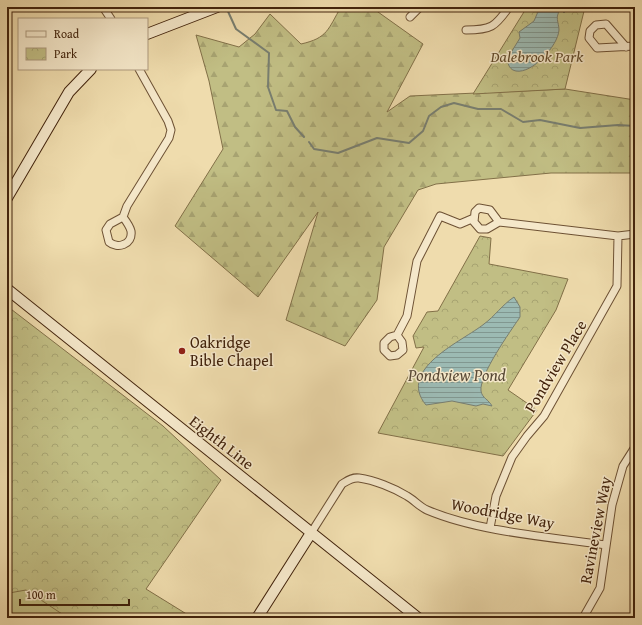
<svg xmlns="http://www.w3.org/2000/svg" width="642" height="625" viewBox="0 0 642 625" font-family="'Gentium Book Plus',serif">
<style>
.forest{fill:url(#forest-firs);stroke:#827048}
.park{fill:url(#park-crowns);stroke:#827048}
.pitch{fill:#c1be84;stroke:#827048}
.water{fill:url(#water-rules);stroke:#787e70}
.lines{fill:none;stroke-linecap:round;stroke-linejoin:round}
.stream{stroke:#787e70;stroke-width:2}
.street-casing{stroke:#6d5134;stroke-width:9}
.secondary-casing{stroke:#42230c;stroke-width:12}
.street{stroke:#f5e8ca;stroke-width:7}
.secondary{stroke:#f5e8ca;stroke-width:10}
.poi-dot{fill:#8f2418;stroke:#f5e8ca;stroke-width:1.5}
.labels{text-anchor:middle;stroke-width:3;stroke-linejoin:round;paint-order:stroke}
.park-label{font-size:16px;font-style:italic;fill:#624a2a;stroke:#f5e8ca}
.poi-label{font-size:16px;fill:#42230c;stroke:#f5e8ca;text-anchor:start}
.street-label{font-size:16px;fill:#42230c;stroke:#f5e8ca}
.water-label{font-size:17px;font-style:italic;fill:#584936;stroke:#f5e8ca}
</style>
<defs>
<pattern id="forest-firs" width="22" height="20" patternUnits="userSpaceOnUse"><rect width="22" height="20" fill="#c1be84"/><path d="M5 1l3.5 6h-7zM16 11l3.5 6h-7z" fill="#a7a371"/></pattern>
<pattern id="park-crowns" width="20" height="18" patternUnits="userSpaceOnUse"><rect width="20" height="18" fill="#c1be84"/><path d="M2 6a3 3 0 1 1 6 0M12 15a3 3 0 1 1 6 0" fill="none" stroke="#a7a371"/></pattern>
<pattern id="water-rules" width="6" height="5" patternUnits="userSpaceOnUse"><rect width="6" height="5" fill="#9cbab3"/><path d="M0 2.5h6" fill="none" stroke="#819790"/></pattern>
</defs>
<rect width="100%" height="100%" fill="#efdcad"/>
<filter id="stains"><feTurbulence type="fractalNoise" baseFrequency=".005" numOctaves="4"/><feColorMatrix values="0 0 0 0 .2 0 0 0 0 .09 0 0 0 0 .02 0 0 0 .5 -.17"/></filter>
<radialGradient id="worn" r=".72"><stop offset=".6" stop-color="#630" stop-opacity="0"/><stop offset="1" stop-color="#630" stop-opacity=".3"/></radialGradient>
<path class="forest" d="M341,7H371L423,44L387,112L410,96L565,89L635,100V173H551L436,184L418,190L384,247L377,300L345,346L286,320L318,212L258,297L175,226L223,149L209,81L196,35L239,47L255,34L270,14L301,44C328,38 328,29 341,7Z"/>
<path class="park" d="M527,7H585L565,89L473,94Z
M480,236L491,238L489,264L568,279L556,310L508,390L537,410L503,456L378,433L424,347L416,348L413,336L427,312L438,311Z
M7,306L163,426L221,480L146,589L193,618H7Z"/>
<path class="pitch" d="M26,590L68,618H7V596L9,593Z"/>
<path class="water" d="M540,7H568L564,13L561,9C554,17 559,22 559,30C558,46 532,74 516,71C510,70 508,65 507,59L520,38L519,32L534,21Z
M514,297L520,307V317C510,332 479,375 481,391C482,398 489,400 492,406L483,404L476,406L452,401L426,405C396,369 463,341 484,324C495,316 502,305 514,297Z"/>
<g class="lines">
<path class="stream" d="M226,7L236,29L269,53L268,87L276,110L287,111L295,127L304,137
M309,142L314,149L338,153L377,138L409,143L423,131L429,116L441,107L454,103L478,109H501L523,122L540,120L580,128L618,125L635,126"/>
<g class="street-casing">
<path id="street" d="M103,7L111,19
M410,17L420,7
M466,30C491,30 495,27 509,7
M626,47L606,24L596,25L590,31L589,38L597,48L635,46
M123,217L127,206L169,138L171,130L168,121L139,69
M123,217C126,221 130,227 131,231C133,245 117,249 109,242L106,230L110,224Z
M499,222L490,210L479,208L475,212L474,222L480,229H487L499,222L618,236L635,234
M397,335L407,316L417,261L440,216L460,224L474,218
M397,335L402,342L403,350L397,355L390,356L384,350V343L390,337Z
M490,528L496,496L512,457L527,436L544,416L617,286L618,236
M311,533L342,484C347,481 352,477 359,478C374,480 394,488 407,496C414,500 420,507 427,510C479,532 550,537 606,545
M583,618L600,588L612,505L623,466L635,447"/>
</g>
<g class="secondary-casing">
<path id="secondary" d="M147,34L217,7
M7,198L69,92L91,69
M7,289L418,618
M257,618L311,533"/>
</g>
<use href="#street" class="street"/>
<use href="#secondary" class="secondary"/>
</g>
<circle class="poi-dot" cx="182" cy="351" r="4"/>
<g class="labels">
<g class="park-label">
<text x="537" y="62">Dalebrook Park</text>
</g>
<g class="poi-label">
<text x="190" y="348">Oakridge<tspan x="190" dy="18">Bible Chapel</tspan></text>
</g>
<g class="street-label">
<text transform="translate(555 366) rotate(-59)" y="6">Pondview Place</text>
<text transform="translate(222 442) rotate(38)" y="6">Eighth Line</text>
<text transform="translate(503 513) rotate(11)" y="6">Woodridge Way</text>
<text transform="translate(595 530) rotate(-79)" y="6">Ravineview Way</text>
</g>
<g class="water-label">
<text x="457" y="381">Pondview Pond</text>
</g>
</g>
<rect width="642" height="625" fill="none" stroke="#efdcad" stroke-width="24"/>
<rect x="8" y="8" width="626" height="609" fill="none" stroke="#42230c" stroke-width="2"/>
<rect x="12" y="12" width="618" height="601" fill="none" stroke="#42230c"/>
<rect x="18" y="18" width="130" height="52" fill="#f5e8ca" stroke="#ad997e"/>
<rect x="26" y="31" width="20" height="6" fill="#f5e8ca" stroke="#ad997e"/>
<text x="54" y="38" font-size="12" fill="#42230c">Road</text>
<rect x="26" y="48" width="20" height="12" fill="url(#park-crowns)" stroke="#ad997e"/>
<text x="54" y="58" font-size="12" fill="#42230c">Park</text>
<path d="M20 599v6h109v-6" fill="none" stroke="#42230c" stroke-width="2"/>
<text x="26" y="599" font-size="12" fill="#42230c" stroke="#f5e8ca" stroke-width="3" paint-order="stroke">100 m</text>
<rect width="100%" height="100%" filter="url(#stains)"/>
<rect width="100%" height="100%" fill="url(#worn)"/>
</svg>
